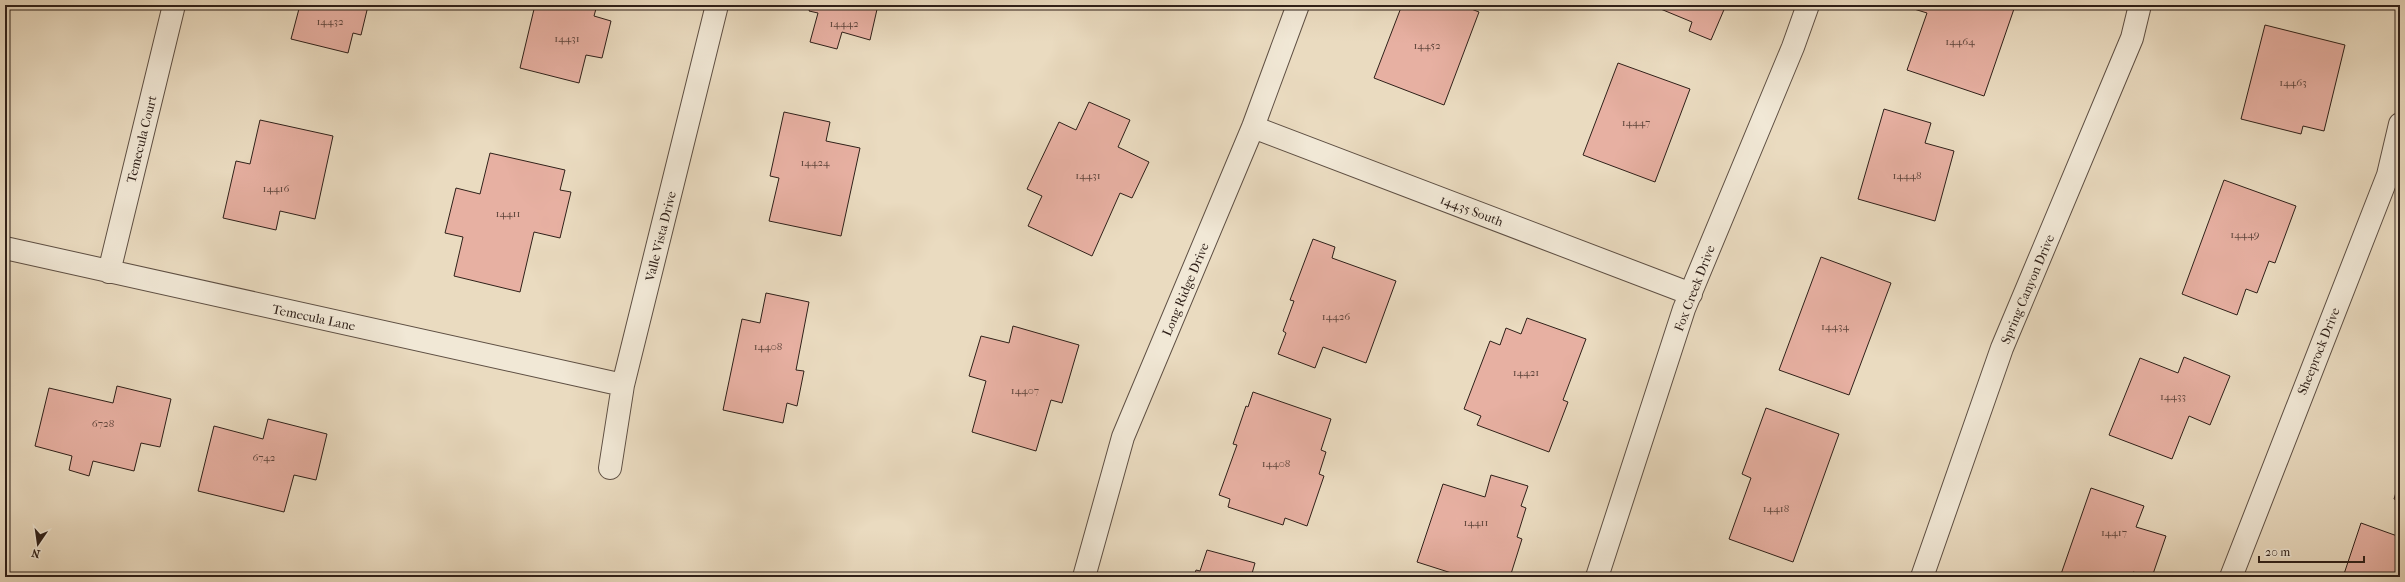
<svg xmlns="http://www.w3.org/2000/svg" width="2405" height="582" viewBox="0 0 2405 582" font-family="'IM FELL French Canon',serif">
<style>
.building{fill:#e7b0a2;stroke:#2f2019}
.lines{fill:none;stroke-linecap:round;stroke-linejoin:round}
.street-casing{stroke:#5e4f43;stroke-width:24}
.street{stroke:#f1e8d6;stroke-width:22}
.labels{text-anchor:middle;stroke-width:3;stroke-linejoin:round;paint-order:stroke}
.number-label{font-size:11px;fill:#5d443b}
.street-label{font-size:13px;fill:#2f2019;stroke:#f1e8d6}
</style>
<rect width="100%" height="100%" fill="#eadbc0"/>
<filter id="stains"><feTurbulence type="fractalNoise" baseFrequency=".005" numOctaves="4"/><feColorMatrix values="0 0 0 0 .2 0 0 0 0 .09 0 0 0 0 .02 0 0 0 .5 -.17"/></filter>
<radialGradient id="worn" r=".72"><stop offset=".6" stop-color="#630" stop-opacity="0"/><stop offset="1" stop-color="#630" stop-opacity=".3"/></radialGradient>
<path class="building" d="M300,5H378L377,9L368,6L361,35L353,33L348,53L291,39Z
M535,5H597L594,16L611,21L602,58L586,55L579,83L520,68Z
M811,5H878L870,40L842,32L837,49L810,42L818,13L809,11Z
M1402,5H1461L1479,12L1444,105L1374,78Z
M1651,5H1726L1711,40L1689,31L1692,22Z
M1915,5L2015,6L1984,96L1907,70L1927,13L1914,9Z
M2265,25L2345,45L2324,131L2303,126L2301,134L2241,119Z
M1618,63L1690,89L1655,182L1583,155Z
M1089,102L1130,120L1118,147L1149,162L1132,198L1120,193L1092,256L1028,226L1042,196L1027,189L1059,122L1076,130Z
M1884,109L1931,123L1925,143L1954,151L1935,221L1858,199Z
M784,112L830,122L826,141L860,148L841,236L769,221L779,178L770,176Z
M260,120L333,136L315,219L280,211L276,230L223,218L236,161L250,164Z
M490,153L565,170L560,190L571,192L560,238L534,232L520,292L454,276L463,237L445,233L456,188L480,194Z
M2224,180L2296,206L2275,263L2269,261L2257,293L2246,289L2237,315L2182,294Z
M1313,239L1335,247L1332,258L1396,281L1366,363L1323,347L1315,368L1278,354L1286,333L1283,331L1294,301L1290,300Z
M1821,257L1891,283L1849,395L1779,370Z
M766,293L809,302L796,370L804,371L797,406L787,403L783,423L723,410L742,319L760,323Z
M1527,318L1586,339L1563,400L1568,402L1549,452L1477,425L1481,416L1464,409L1490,341L1500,345L1506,328L1521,334Z
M1013,326L1079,345L1062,403L1051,400L1036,451L972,432L986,381L969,376L981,336L1009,343Z
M2184,357L2230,376L2210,425L2189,416L2172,459L2109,435L2140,358L2178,373Z
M117,386L171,399L160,447L141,443L134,471L93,461L89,476L69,470L72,456L35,446L49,388L113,403Z
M1253,392L1331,419L1321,450L1326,452L1319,474L1324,476L1307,526L1285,518L1283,525L1228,507L1230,499L1219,495L1237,445L1233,444L1246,406L1248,407Z
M1766,408L1839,434L1793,562L1729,539L1751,478L1742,474Z
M268,419L327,434L316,480L294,475L284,512L198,491L214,426L263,439Z
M1491,475L1528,486L1521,506L1526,508L1517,537L1522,539L1510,577H1464L1417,562L1443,484L1485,497Z
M2400,479V501L2394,499Z
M2091,488L2144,506L2136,527L2166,536L2152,577L2133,572L2132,577H2060Z
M2361,523L2400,537V577H2343Z
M1207,550L1255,563L1251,577H1194L1196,570L1200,571Z"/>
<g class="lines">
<g class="street-casing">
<path id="street" d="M1253,127L1691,294
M5,248L623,385
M109,272L174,5
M610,468L623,385L717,5
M1084,577L1123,437L1253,127L1298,5
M1597,577L1684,309L1793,47L1808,5
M1922,577L2002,348L2132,38L2140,5
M2231,577L2388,175L2400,124"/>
</g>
<use href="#street" class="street"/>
</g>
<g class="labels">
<g class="number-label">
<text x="330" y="25">14432</text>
<text x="844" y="27">14442</text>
<text x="567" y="42">14431</text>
<text x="1960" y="45">14464</text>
<text x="1427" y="49">14452</text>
<text x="2293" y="86">14463</text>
<text x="1636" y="126">14447</text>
<text x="815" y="166">14424</text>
<text x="1088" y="179">14431</text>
<text x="1907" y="179">14448</text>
<text x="276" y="192">14416</text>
<text x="508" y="217">14411</text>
<text x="2245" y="238">14449</text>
<text x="1336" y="320">14426</text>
<text x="1835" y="330">14434</text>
<text x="768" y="350">14408</text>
<text x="1526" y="376">14421</text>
<text x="1025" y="394">14407</text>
<text x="2173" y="400">14433</text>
<text x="103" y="427">6728</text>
<text x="264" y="461">6742</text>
<text x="1276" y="467">14408</text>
<text x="1776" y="512">14418</text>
<text x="1476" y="526">14411</text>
<text x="2114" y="536">14417</text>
</g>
<g class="street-label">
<text transform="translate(141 139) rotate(-76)" y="5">Temecula Court</text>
<text transform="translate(1472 210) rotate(21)" y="5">14435 South</text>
<text transform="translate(660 236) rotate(-76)" y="5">Valle Vista Drive</text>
<text transform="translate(1694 288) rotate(-69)" y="5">Fox Creek Drive</text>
<text transform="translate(1185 289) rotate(-67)" y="5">Long Ridge Drive</text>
<text transform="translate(2027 289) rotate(-67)" y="5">Spring Canyon Drive</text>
<text transform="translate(314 317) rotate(12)" y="5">Temecula Lane</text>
<text transform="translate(2318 351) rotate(-68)" y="5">Sheeprock Drive</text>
</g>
</g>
<rect width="2405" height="582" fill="none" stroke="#eadbc0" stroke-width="20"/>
<rect x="6" y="6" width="2393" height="570" fill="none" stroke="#2f2019" stroke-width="2"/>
<rect x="10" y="10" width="2385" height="562" fill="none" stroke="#2f2019"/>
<g transform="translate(38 544) rotate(193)" stroke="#f1e8d6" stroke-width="3" paint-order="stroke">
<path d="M0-3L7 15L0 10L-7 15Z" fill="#2f2019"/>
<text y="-6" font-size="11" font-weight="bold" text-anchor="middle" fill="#2f2019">N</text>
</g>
<path d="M2259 556v6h105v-6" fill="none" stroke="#2f2019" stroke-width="2"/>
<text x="2265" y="556" font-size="12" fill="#2f2019" stroke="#f1e8d6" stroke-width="3" paint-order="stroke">20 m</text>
<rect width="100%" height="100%" filter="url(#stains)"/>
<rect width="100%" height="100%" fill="url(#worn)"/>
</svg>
